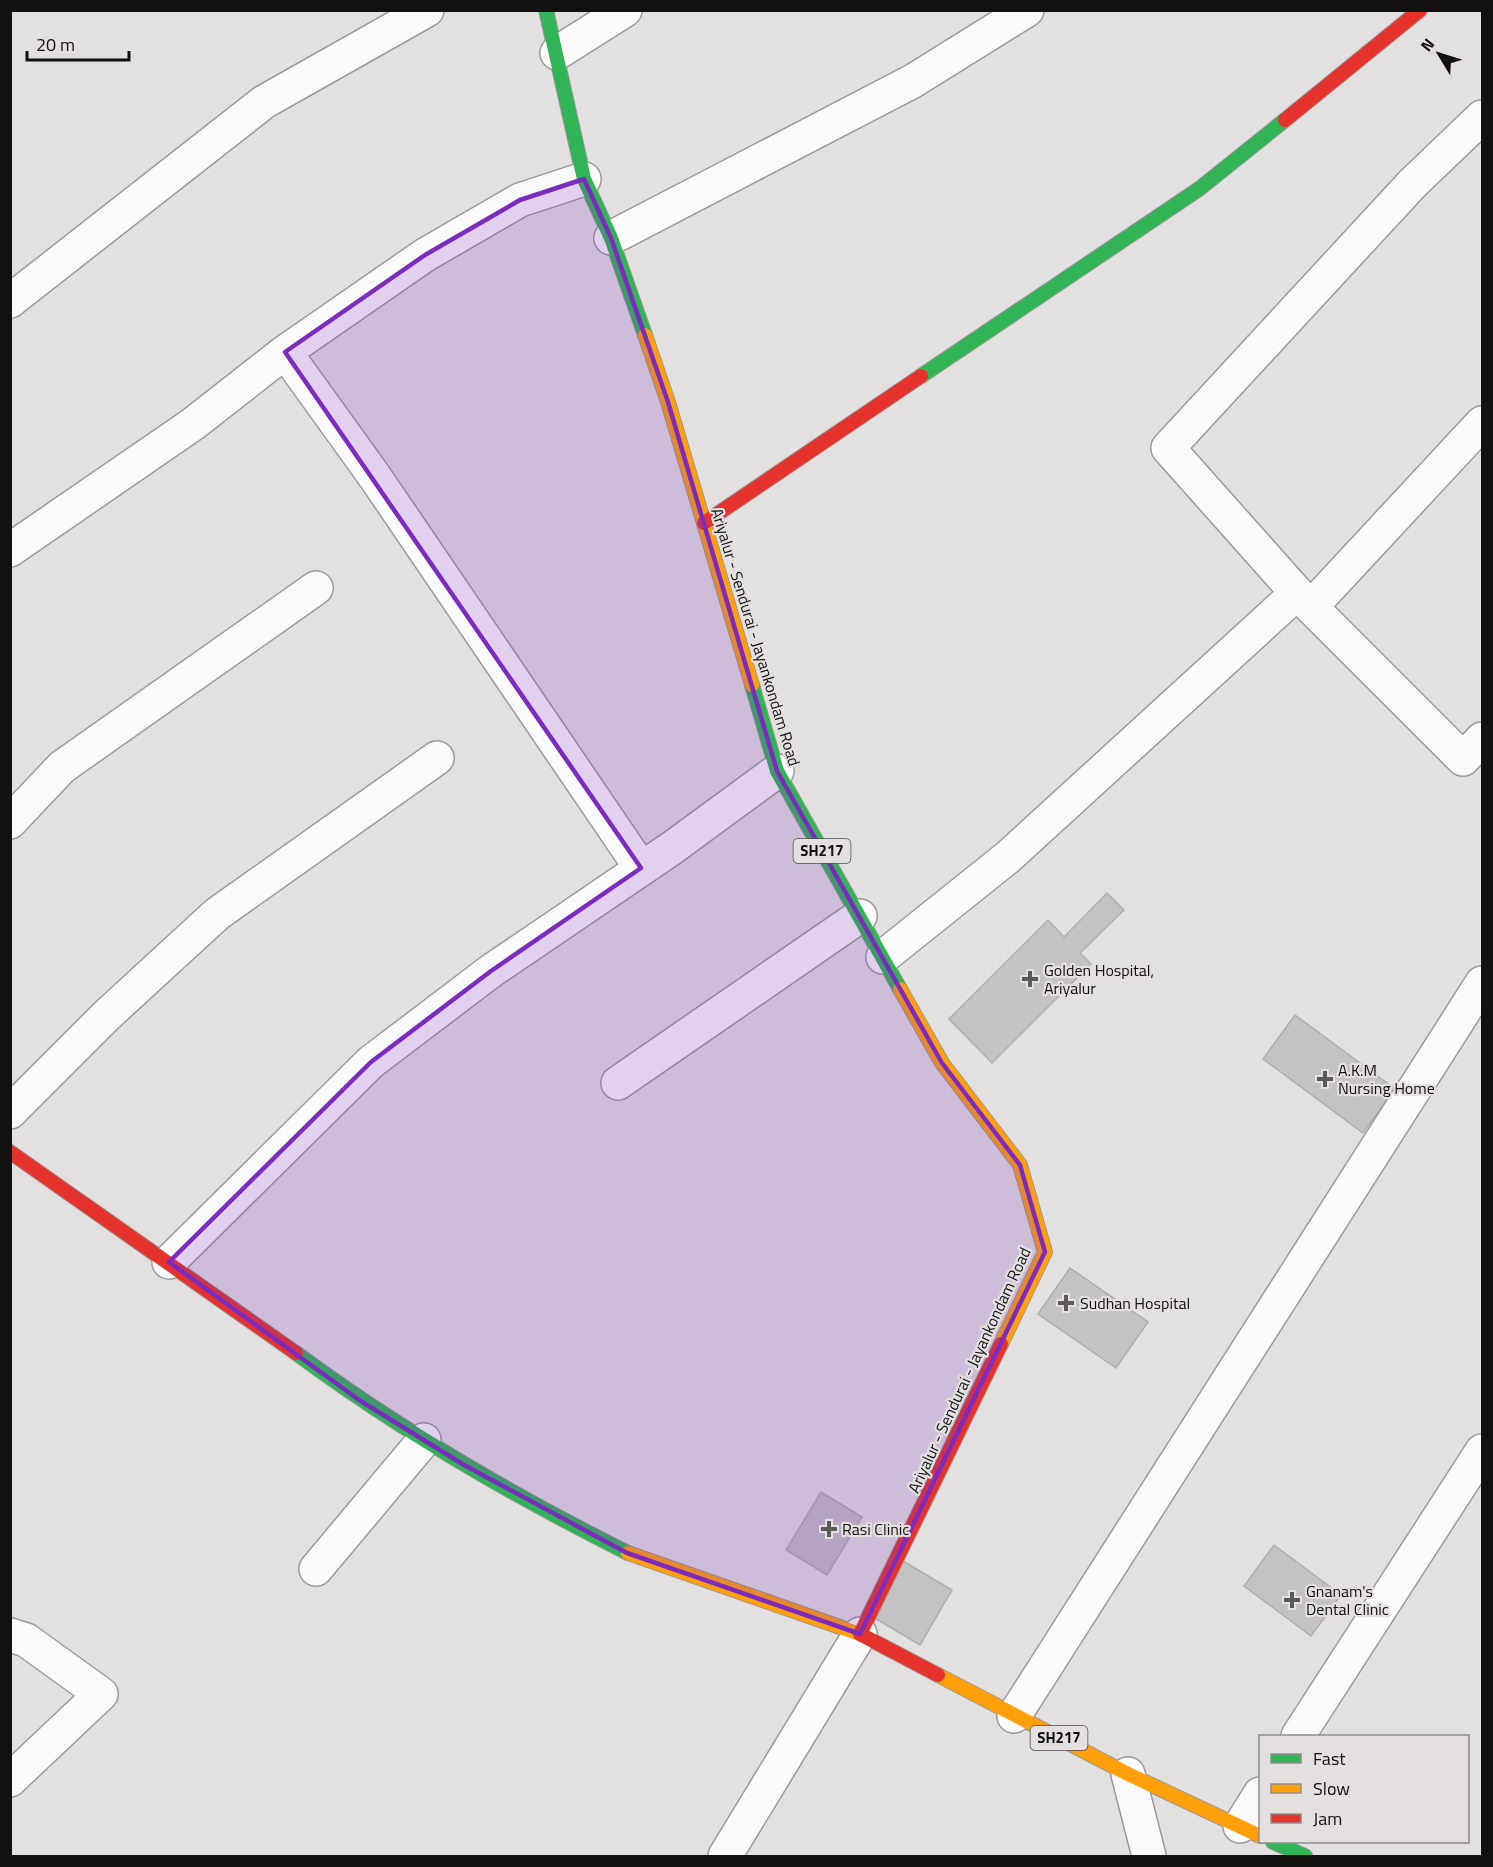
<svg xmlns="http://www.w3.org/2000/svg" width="1493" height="1867" viewBox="0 0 1493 1867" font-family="'Titillium Web',sans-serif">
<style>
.building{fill:#c4c2c2;stroke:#afadad;stroke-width:1.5}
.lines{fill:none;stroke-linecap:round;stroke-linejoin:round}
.street-casing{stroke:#9b9a98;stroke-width:36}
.fast-casing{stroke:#9b9a98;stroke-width:16}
.slow-casing{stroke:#9b9a98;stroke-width:16}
.jam-casing{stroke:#9b9a98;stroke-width:16}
.street{stroke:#fbfafa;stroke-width:33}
.fast{stroke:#30b455;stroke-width:14}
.slow{stroke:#ff9f0a;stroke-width:14}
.jam{stroke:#e5322d;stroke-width:14}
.marked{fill:#7b2cbf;fill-opacity:0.2;stroke:#7b2cbf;stroke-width:4.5;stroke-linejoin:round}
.poi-dot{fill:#5b5a59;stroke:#e4e0df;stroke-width:2}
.labels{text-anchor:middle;stroke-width:4.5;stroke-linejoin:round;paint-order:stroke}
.shield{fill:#e4e0df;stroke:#514f4e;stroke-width:1.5}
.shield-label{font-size:15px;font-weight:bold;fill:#121110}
.street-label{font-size:16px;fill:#121110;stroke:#e4e0df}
.poi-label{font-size:16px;fill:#121110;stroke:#e4e0df;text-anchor:start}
</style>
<rect width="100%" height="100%" fill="#e3e1e0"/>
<path class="building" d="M1107,893L1124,910L1080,953L1091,964L992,1063L949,1019L1048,920L1064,937Z
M1295,1015L1395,1089L1363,1133L1263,1059Z
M1070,1268L1148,1322L1116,1368L1038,1314Z
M821,1492L862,1517L827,1575L786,1550Z
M1274,1545L1341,1595L1311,1636L1244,1586Z
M903,1561L952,1590L920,1645L871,1616Z"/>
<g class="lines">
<g class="street-casing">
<path id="street" d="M557,53L625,10
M611,238L913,81L1027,10
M10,301L264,102L427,10
M285,352L375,477L641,868
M10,550L193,424L285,352L425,255L520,200L584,179
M1297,593L1168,448L1412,184L1482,117
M1311,607L1482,423
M10,822L62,767L316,588
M883,957L1008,857L1297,593L1463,759L1482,739
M618,1083L860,916
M10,1112L106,1016L217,914L437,758
M169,1262L371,1062L491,971L672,848L777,771
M316,1569L424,1440
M10,1635L26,1640L101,1694L10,1780
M1014,1716L1482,983
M1298,1736L1482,1451
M1128,1774L1149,1856
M1240,1826L1260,1794
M725,1856L860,1634"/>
</g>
<g class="fast-casing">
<path id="fast" d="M546,10L584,179L611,238L645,335
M921,376L1199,189L1285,120
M752,685L777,771L900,989
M296,1353C400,1430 512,1495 628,1553
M1273,1842L1305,1856"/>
</g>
<g class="slow-casing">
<path id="slow" d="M645,335L668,402L752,685
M900,989L942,1063L1020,1165L1045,1252L1001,1344
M628,1553L860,1634
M938,1675L1128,1774L1260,1836"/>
</g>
<g class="jam-casing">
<path id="jam" d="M1285,120L1420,10
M704,523L921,376
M10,1152L296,1353
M938,1675L860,1634L1001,1344"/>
</g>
<use href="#street" class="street"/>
<use href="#fast" class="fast"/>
<use href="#slow" class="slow"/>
<use href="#jam" class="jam"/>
</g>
<path class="marked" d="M584,179L611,238L668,402L777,771L942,1063L1020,1165L1045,1252L860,1634L627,1553L464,1465L359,1400L169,1262L371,1062L491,971L641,868L285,352L425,255L520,200Z"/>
<g class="poi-dot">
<path d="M1027 970h6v6h6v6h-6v6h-6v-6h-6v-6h6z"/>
<path d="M1322 1070h6v6h6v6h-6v6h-6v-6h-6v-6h6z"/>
<path d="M1063 1294h6v6h6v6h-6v6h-6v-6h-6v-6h6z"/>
<path d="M826 1520h6v6h6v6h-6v6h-6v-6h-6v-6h6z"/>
<path d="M1289 1591h6v6h6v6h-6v6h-6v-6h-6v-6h6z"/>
</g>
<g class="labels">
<g class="shield">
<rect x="793.5" y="839" width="57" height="24" rx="4.5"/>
<rect x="1030.5" y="1726" width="57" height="24" rx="4.5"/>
</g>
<g class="shield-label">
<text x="822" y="856">SH217</text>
<text x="1059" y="1743">SH217</text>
</g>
<g class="street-label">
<text transform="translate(756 637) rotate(73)" y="6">Ariyalur - Sendurai - Jayankondam Road</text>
<text transform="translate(969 1370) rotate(-65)" y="6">Ariyalur - Sendurai - Jayankondam Road</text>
</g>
<g class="poi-label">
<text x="1044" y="976">Golden Hospital,<tspan x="1044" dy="18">Ariyalur</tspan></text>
<text x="1338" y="1076">A.K.M<tspan x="1338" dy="18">Nursing Home</tspan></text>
<text x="1080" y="1309">Sudhan Hospital</text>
<text x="842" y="1535">Rasi Clinic</text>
<text x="1306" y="1597">Gnanam's<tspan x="1306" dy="18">Dental Clinic</tspan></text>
</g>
</g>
<rect width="1493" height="1867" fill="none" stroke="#121110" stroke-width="24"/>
<rect x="1259" y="1735" width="210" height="108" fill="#e4e0df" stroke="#908d8c" stroke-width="1.5"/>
<rect x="1271" y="1754" width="30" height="9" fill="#30b455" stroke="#908d8c" stroke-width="1.5"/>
<text x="1313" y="1765" font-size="18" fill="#121110">Fast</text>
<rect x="1271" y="1784" width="30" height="9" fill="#ff9f0a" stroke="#908d8c" stroke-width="1.5"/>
<text x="1313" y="1795" font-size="18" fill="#121110">Slow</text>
<rect x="1271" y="1814" width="30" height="9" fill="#e5322d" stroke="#908d8c" stroke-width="1.5"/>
<text x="1313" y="1825" font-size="18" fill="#121110">Jam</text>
<g transform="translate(1439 54) rotate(308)" stroke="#e4e0df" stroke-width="4.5" paint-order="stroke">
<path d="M0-4.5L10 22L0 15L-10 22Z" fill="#121110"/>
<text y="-9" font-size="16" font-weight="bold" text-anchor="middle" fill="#121110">N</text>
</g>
<path d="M27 51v9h102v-9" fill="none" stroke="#121110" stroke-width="3"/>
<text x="36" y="51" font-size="18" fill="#121110" stroke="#e4e0df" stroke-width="4.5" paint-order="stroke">20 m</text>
</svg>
